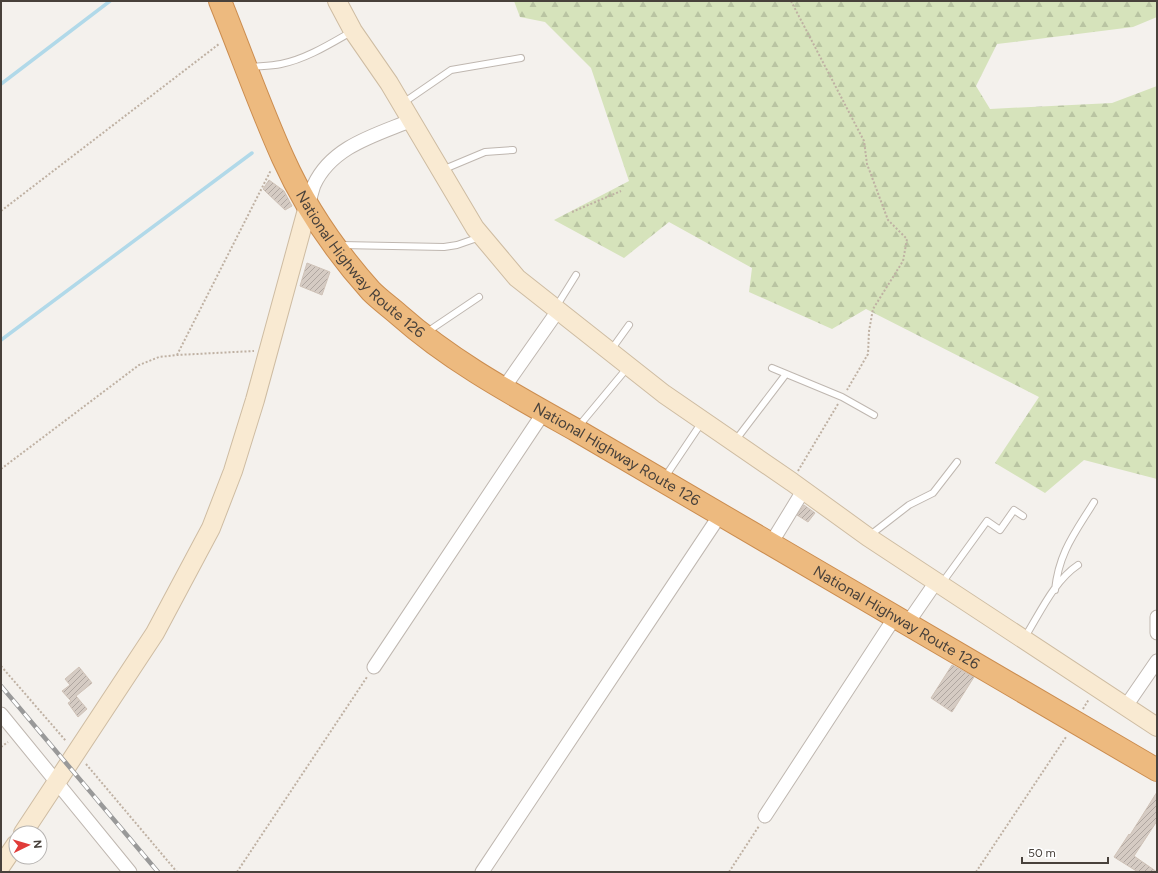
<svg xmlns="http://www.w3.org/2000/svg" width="1158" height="873" viewBox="0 0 1158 873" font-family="Figtree,sans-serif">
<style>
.forest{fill:url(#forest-firs)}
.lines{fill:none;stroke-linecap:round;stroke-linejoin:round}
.stream{stroke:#b1d9e9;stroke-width:3.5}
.building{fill:url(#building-hatch);stroke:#cfc2b7}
.lane-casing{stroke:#bfb7b0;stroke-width:8}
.street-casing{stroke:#bfb7b0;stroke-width:15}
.secondary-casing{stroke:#cebca2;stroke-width:20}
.highway-casing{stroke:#cb8d50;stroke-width:24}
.path{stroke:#bfb1a3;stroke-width:2;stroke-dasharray:2 2;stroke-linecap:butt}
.lane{stroke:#fff;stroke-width:6}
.street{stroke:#fff;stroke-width:13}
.secondary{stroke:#f9ead2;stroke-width:18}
.highway{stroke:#edba7f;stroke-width:22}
.rail-casing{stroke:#999;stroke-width:4.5}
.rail{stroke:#fff;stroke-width:3;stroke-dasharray:9;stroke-linecap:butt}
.labels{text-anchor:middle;stroke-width:3;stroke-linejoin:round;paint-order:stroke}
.street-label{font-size:15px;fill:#48413b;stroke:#fff}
</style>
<defs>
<pattern id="forest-firs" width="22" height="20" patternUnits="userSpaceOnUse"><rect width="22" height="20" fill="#d6e3bb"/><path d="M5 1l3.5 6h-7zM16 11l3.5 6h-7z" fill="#b9c4a2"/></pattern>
<pattern id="building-hatch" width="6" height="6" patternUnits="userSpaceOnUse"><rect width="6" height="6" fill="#d5cbc3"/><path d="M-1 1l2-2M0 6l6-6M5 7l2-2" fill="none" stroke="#afa6a0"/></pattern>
</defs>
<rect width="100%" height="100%" fill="#f4f1ed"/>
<path class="forest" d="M514,1H1157V17L1133,27L997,44L976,86L990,109L1112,103L1157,86V479L1084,460L1045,493L995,463L1039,397L866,309L832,329L749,292L752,268L669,222L624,258L554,220L629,181L591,68L545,22L520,17Z"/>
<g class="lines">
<path class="stream" d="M1,84L110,1
M1,340L252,153"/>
</g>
<path class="building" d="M269,180L284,191L292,206L285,210L263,189Z
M307,263L330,272L322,295L300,286Z
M804,505L815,513L808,522L797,515Z
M952,665L974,677L952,712L931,698Z
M79,667L92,683L76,696L87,709L78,717L68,703L71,701L62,691L70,685L65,679Z
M1157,792V821L1134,856L1157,872H1138L1114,857L1129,834L1130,835Z"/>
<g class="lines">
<g class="lane-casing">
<path id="lane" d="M250,67C260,66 271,66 281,64C306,59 330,44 351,32
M403,103L451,70L521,58
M442,170L485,152L513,150
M341,245L444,247L457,245L480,237
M556,307L576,275
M427,332L479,297
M611,350L629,325
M772,368L842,397L874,415
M578,427L628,367
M735,441L786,374
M665,477L702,422
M869,536L909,505L933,493L957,462
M942,583L987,521L1000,530L1014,510L1023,516
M1055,590C1059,552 1075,533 1094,502
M1025,637C1040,613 1054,581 1078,565"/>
</g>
<g class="street-casing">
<path id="street" d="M308,206C310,199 312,191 314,185C332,146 376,135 412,120
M503,389L557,312
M770,545L803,491
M1157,617V633
M907,624L936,582
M374,667L544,412
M1126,706L1157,661
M1,714L130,872
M765,816L895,617
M482,872L720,515"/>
</g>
<g class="secondary-casing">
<path id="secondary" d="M337,1L353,31L389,83L475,228L517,278L664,394L792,482L868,537L1157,727
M23,833L155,633L211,528L233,471L255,400L308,206
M1,866L16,844"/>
</g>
<g class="highway-casing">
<g id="highway">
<path id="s1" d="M220,1C241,53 260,107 283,158C305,207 336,252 371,291C380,300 390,307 399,315C452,362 514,395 576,430L1157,770"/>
</g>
</g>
<path class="path" d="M791,1L864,141L867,164L888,220L907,239L903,261L873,309L869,331L868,354L847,390
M1,211L219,44
M572,212L621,191
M177,355L271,170
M1,469L139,365L159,357L177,355L254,351
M798,471L838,404
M1,666L66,741
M1083,709L1089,699
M1,747L8,742
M86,764L177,872
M237,872L367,677
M729,872L759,826
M976,872L1066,737"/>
<use href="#lane" class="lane"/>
<use href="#street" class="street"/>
<use href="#secondary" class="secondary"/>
<use href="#highway" class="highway"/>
<g class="rail-casing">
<path id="rail" d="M1,686L158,872"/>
</g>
<use href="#rail" class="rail"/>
</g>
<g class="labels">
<g class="street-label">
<text dy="5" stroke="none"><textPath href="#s1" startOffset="302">National Highway Route 126</textPath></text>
<text dy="5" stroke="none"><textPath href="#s1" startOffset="625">National Highway Route 126</textPath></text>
<text dy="5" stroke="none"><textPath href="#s1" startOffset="949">National Highway Route 126</textPath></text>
</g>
</g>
<rect width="1158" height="873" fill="none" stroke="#48413b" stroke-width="4"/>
<g transform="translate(28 845) rotate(85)"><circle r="19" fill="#ffffff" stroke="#b6b3b1"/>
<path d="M0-3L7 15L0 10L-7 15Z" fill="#e03b38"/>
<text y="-6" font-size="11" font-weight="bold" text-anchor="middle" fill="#48413b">N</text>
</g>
<path d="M1022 857v6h86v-6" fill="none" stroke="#48413b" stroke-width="2"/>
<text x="1028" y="857" font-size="12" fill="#48413b" stroke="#ffffff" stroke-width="3" paint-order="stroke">50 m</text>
</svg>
